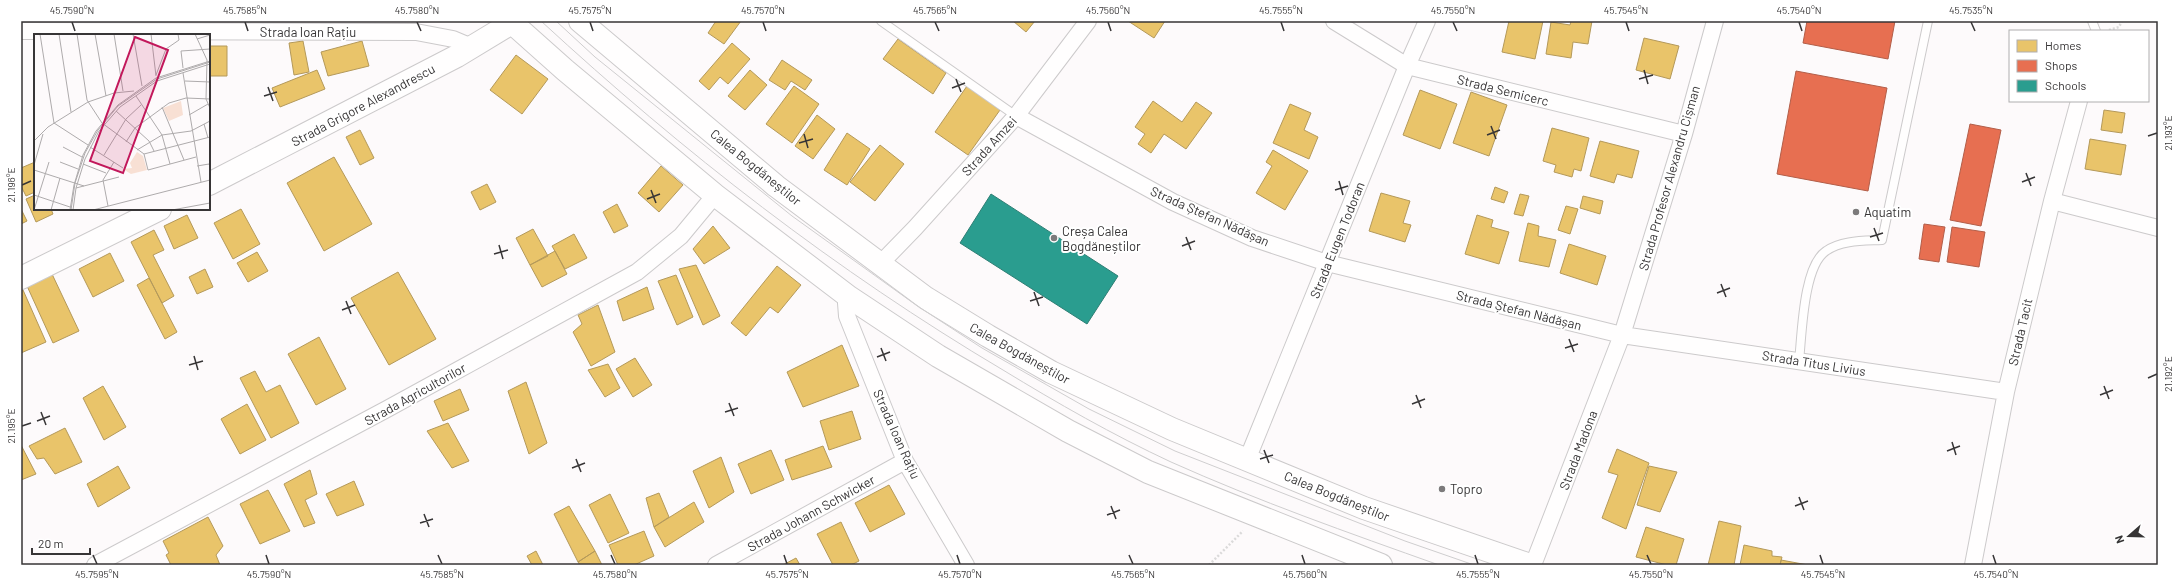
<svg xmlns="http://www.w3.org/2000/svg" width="2179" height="586" viewBox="0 0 2179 586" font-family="Barlow,sans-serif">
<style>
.homes{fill:#e9c46a;stroke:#b4995a}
.shops{fill:#e76f51;stroke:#b25e49}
.schools{fill:#2a9d8f;stroke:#2e7e74}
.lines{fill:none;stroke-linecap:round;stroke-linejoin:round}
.lane-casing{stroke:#cccacb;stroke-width:10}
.street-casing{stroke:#cccacb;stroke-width:18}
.secondary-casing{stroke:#cccacb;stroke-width:24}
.path{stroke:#dbdada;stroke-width:2.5;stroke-dasharray:2 2;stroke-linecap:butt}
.lane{stroke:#fffefe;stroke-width:8}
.street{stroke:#fffefe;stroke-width:16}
.secondary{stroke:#fffefe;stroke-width:22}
.tram{stroke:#cfcecf;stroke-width:1}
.ticks{fill:none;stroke:#373536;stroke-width:1.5}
.poi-dot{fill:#7c7a7b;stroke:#fff;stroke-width:1.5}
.labels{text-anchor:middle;stroke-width:4;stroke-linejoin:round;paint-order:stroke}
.street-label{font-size:13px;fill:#373536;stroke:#fff}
.poi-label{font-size:13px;fill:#373536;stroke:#fff;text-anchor:start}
.inset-road{fill:none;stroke:#aeabac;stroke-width:1}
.view{fill:#c2185b;fill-opacity:0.15;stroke:#c2185b;stroke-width:2}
.inset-edge{fill:none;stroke:#373536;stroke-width:2}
.neatline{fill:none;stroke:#373536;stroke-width:1.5}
.ticks-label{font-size:10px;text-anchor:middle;fill:#373536}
</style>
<rect width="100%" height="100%" fill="#fdfafb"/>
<path class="homes" d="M716,21H741L724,44L708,33Z
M1013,21H1035L1026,32Z
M1128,21H1165L1154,38Z
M1509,21H1543L1535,59L1502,52Z
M1571,21H1592L1588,44L1573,42L1571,58L1546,54L1551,22L1570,25Z
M1644,38L1679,46L1670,79L1636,70Z
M898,39L946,73L933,94L883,59Z
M303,41L309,72L294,75L289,43Z
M362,41L369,66L328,76L321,52Z
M732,43L750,59L728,84L720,77L709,90L699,81Z
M209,46H227V76H209Z
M516,55L548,79L522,114L490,90Z
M782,60L812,80L805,90L791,81L785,90L769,80Z
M317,70L325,89L280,107L272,88Z
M750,70L767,85L745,110L728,96Z
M794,86L819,104L792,143L766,124Z
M967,86L1000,110L968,155L935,132Z
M1420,90L1457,104L1440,149L1403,135Z
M1471,92L1507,105L1489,156L1453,143Z
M1153,101L1182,122L1196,102L1212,113L1186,149L1164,134L1151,153L1138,144L1145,134L1135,127Z
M1290,104L1311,113L1304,130L1318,137L1309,159L1273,143Z
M2104,110L2125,113L2122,133L2101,130Z
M817,115L835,129L813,159L795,146Z
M1552,128L1589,138L1581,171L1574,169L1572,177L1554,172L1556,165L1543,161Z
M360,130L374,158L360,165L346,137Z
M847,133L870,149L847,185L824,170Z
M2090,139L2126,145L2121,175L2085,169Z
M1600,141L1639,151L1632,178L1617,174L1614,183L1590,176Z
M880,145L904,164L875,201L850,182Z
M1273,150L1308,171L1285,210L1256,193L1272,166L1266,162Z
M334,157L372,224L324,251L287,183Z
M35,162V192L26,196L21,186V168Z
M661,166L683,185L659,212L638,193Z
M487,184L496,202L480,210L471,192Z
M1495,187L1508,192L1504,203L1491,199Z
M1381,193L1410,201L1403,223L1411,225L1405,242L1369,231Z
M1520,194L1529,196L1523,216L1514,214Z
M35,195V209H51L53,214L36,222L26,199Z
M1583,196L1603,201L1600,214L1580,208Z
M617,204L628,226L614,233L603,212Z
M1566,206L1578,209L1570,234L1558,230Z
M21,209L27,221L21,224Z
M241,209L260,244L233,259L214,223Z
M187,215L198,238L174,249L164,226Z
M1477,215L1493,220L1491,227L1509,232L1499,264L1465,254Z
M1528,223L1539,226L1538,236L1556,240L1549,267L1519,261Z
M713,226L730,248L704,264L693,249Z
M533,229L548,256L530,265L516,238Z
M154,230L164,250L153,255L174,296L162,303L131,242Z
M574,234L587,258L565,269L552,246Z
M1569,244L1606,256L1597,285L1560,273Z
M555,251L567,274L542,287L530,265Z
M257,252L268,271L248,282L237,263Z
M110,253L124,281L93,297L79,269Z
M696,265L720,316L703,325L679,269Z
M777,266L801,285L778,313L770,307L746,336L731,323Z
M205,269L213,287L197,294L189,277Z
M398,272L436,339L389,365L351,298Z
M52,274L79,331L53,343L27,286Z
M676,275L693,317L677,325L658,281Z
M149,278L177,332L165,339L137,285Z
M647,287L654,309L623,321L617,301Z
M23,290L46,342L21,353V291Z
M598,305L615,352L591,366L573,332L582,324L578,315Z
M319,337L346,389L316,405L288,354Z
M842,345L859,386L803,407L787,372Z
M635,358L652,385L633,397L616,369Z
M608,364L620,388L605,397L588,370Z
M255,371L266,392L280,385L299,423L271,438L240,378Z
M526,382L547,443L529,454L508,391Z
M103,386L126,427L104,440L83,398Z
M460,389L469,410L443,421L434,401Z
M247,404L266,440L240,454L221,419Z
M852,411L861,439L829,450L820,421Z
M448,423L469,461L452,468L427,431Z
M65,428L82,462L55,474L44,458L37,459L29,446Z
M21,445L36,474L21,480Z
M823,446L832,467L792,480L785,460Z
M1617,449L1649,463L1626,529L1602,518L1618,475L1608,472Z
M771,450L784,480L751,494L738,464Z
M721,457L734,492L709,508L693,471Z
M118,466L130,488L98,507L87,484Z
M1649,466L1677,472L1660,512L1637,505Z
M310,470L317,494L305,500L315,523L304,527L284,484Z
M354,481L364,505L337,516L326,494Z
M889,485L905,514L870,532L855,503Z
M268,490L290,531L260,544L240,504Z
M659,493L669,517L654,527L646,498Z
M610,494L629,533L608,543L589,505Z
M694,502L704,522L665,547L654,527Z
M569,506L595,551L578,562L554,514Z
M208,517L223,546L216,555L220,565H171L166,555L169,553L163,541Z
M1719,521L1741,526L1734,565H1708Z
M841,522L859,561L851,565H833L817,534Z
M1646,527L1684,539L1676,565H1667L1636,557Z
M644,531L654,556L634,565H618L609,545Z
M1744,545L1772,551V556L1782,557L1780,565H1740Z
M536,551L543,565H532L527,556Z
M595,551L602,565H580L578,562Z
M796,558L800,565H783Z
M1781,560L1808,565H1780Z"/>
<path class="shops" d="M1807,21H1895L1888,59L1803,43Z
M1796,71L1887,88L1868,191L1777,174Z
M1970,124L2001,130L1981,226L1950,220Z
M1924,224L1945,227L1939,262L1919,259Z
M1952,227L1985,232L1979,267L1947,262Z"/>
<path class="schools" d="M991,194L1118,276L1087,324L960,243Z"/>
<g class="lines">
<g class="lane-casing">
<path id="lane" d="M881,21L1016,116
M2092,21L2096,31
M1799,361C1802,335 1803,266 1826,251C1842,240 1864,241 1882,240L1928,21"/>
</g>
<g class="street-casing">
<path id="street" d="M1334,21L1407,66L1684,134
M21,31L416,32L453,39L472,47
M1016,116L1173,202L1252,238L1327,263L1622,335L2006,392
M2052,201L2158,228
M881,263L915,228L1016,116L1088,21
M849,297L846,303L847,316L905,461L966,565
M1247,460L1407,66L1427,21
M95,565L387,409L637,272L681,236L715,195
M716,565L905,461
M1533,565L1622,335L1684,134L1715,21
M1973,565L2006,392L2052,201L2079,101"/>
</g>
<g class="secondary-casing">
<path id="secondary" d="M510,21L565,70L715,195L849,297L938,356L1068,431L1148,472L1381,565
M580,21L776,186L926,298L988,336L1051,372L1172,429L1364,508L1530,565
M209,184L457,56L515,21
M21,278L160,209"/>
</g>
<path class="path" d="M2109,30L2119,27L2122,21
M1209,565L1243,531"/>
<use href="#lane" class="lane"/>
<use href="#street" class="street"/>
<use href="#secondary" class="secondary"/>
<path class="tram" d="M541,21C683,152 836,271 1003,370C1057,403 1113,435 1171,462C1258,501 1349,533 1439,565
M556,21L595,57L792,216L916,305L982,348L1089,409L1175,451L1405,541L1474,565"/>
</g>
<path class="ticks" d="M72,22L75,31M245,22L248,31M417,22L421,31M590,22L593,31M763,22L766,31M935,22L939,31M1108,22L1111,31M1281,22L1284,31M1453,22L1457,31M1626,22L1629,31M1799,22L1802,31M1971,22L1975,31M1644,70L1648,84M956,79L961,92M1639,79L1653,75M268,87L273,101M952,88L965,83M264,96L277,92M1491,126L1496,139M804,134L808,148M1487,135L1500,130M2148,136L2157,133M799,143L813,139M2026,173L2031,186M1339,181L1343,195M2022,182L2035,177M22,185L31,181M651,190L656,203M1335,190L1348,186M647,199L660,194M1874,228L1879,241M1186,237L1191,250M1870,237L1883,233M499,245L503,259M1182,246L1195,241M494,254L508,250M1721,284L1726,297M1034,292L1039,306M1717,293L1730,288M346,301L351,314M1030,301L1043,297M342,310L355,305M1569,339L1574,352M881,348L886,361M1565,348L1578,344M194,356L198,370M877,357L890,352M189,365L203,361M2148,378L2157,374M2104,386L2109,399M1416,395L1421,408M2100,395L2113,390M729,403L734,416M1412,404L1425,399M41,412L46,425M725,412L738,408M37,421L50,416M22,426L31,423M1952,442L1956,455M1264,450L1269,463M1947,451L1960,446M576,459L581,472M1260,459L1273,455M572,468L585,463M1799,497L1804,510M1111,506L1116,519M1795,506L1808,501M424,514L429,527M1107,515L1120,510M420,523L433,519M93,555L97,564M266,555L269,564M438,555L442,564M611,555L615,564M784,555L787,564M957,555L960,564M1129,555L1133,564M1302,555L1305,564M1475,555L1478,564M1647,555L1651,564M1820,555L1823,564M1993,555L1996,564"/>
<g class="poi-dot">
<circle cx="1856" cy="212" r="4"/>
<circle cx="1054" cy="238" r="4"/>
<circle cx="1442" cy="489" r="4"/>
</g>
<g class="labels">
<g class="street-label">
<text x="308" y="37">Strada Ioan Rațiu</text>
<text transform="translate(1503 90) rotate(14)" y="5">Strada Semicerc</text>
<text transform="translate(363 105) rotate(-28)" y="5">Strada Grigore Alexandrescu</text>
<text transform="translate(989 146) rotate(-48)" y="5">Strada Amzei</text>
<text transform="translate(756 167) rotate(39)" y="5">Calea Bogdăneștilor</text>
<text transform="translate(1669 178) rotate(-74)" y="5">Strada Profesor Alexandru Cișman</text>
<text transform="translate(1210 216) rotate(24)" y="5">Strada Ștefan Nădășan</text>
<text transform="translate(1337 240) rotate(-68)" y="5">Strada Eugen Todoran</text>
<text transform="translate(1519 310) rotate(14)" y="5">Strada Ștefan Nădășan</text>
<text transform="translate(2020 332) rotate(-77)" y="5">Strada Tacit</text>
<text transform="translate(1020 353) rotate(29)" y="5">Calea Bogdăneștilor</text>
<text transform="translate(1814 363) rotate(9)" y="5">Strada Titus Livius</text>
<text transform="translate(415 394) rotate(-29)" y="5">Strada Agricultorilor</text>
<text transform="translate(897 434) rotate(66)" y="5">Strada Ioan Rațiu</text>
<text transform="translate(1578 450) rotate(-69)" y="5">Strada Madona</text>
<text transform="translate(1337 496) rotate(22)" y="5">Calea Bogdăneștilor</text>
<text transform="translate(811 513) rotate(-29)" y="5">Strada Johann Schwicker</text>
</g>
<g class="poi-label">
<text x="1864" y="217">Aquatim</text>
<text x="1062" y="236">Creșa Calea<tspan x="1062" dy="15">Bogdăneștilor</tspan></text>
<text x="1450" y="494">Topro</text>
</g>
</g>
<g transform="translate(34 34)">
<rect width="176" height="176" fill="#fdfafb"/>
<path d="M147,67L149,81L135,87L129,74ZM103,118L109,122L113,136L97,140L89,135L98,134L96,129Z" fill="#f8e0d4"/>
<path class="inset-road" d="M6,0L20,89M25,0L37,78M43,0L53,66L68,89L110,120L114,136L162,123M61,0L72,62M80,0L89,57M99,0L108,52M117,0L122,42M161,0L173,26L172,65L176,74M163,5L176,1M149,34L147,17L176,15M149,39L167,148M122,41L132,15L145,6L144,0M151,47L176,48M102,62L128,101L136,130M128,73L150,126M82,77L115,107L120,117M155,81L174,70M20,89L54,111M170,90L174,104M0,107L14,93L54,68L80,59L100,57M92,108L101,94L135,69L152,64L176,65M29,113L48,123M56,113L89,134M103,116L128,101L157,97L176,87M110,120L176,103M70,121L92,85L107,71M26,128L44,135M49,130L72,139M0,131L9,100M163,132L175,130L176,133M0,136L50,152M42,154L85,143M0,161L36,173M74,172L69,146L80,128M0,176L15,128M17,176L26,144M36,176L40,151L49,121L62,97L84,71L122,44L176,27M37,176L41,149L51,119L64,96L84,72L123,45L176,28M39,176L42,154L51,125L65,97L86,73L123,47L176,30M59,176L176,146M138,176L176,169"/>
<path class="view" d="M101,3L134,16L89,139L56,127Z"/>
<rect width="176" height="176" class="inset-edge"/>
</g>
<rect width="2179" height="586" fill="none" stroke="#ffffff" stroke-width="44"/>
<rect x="2009" y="30" width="140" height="72" fill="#ffffff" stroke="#afaeaf"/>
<rect x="2017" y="40" width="20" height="12" fill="#e9c46a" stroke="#afaeaf"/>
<text x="2045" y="50" font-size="12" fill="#373536">Homes</text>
<rect x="2017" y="60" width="20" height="12" fill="#e76f51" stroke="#afaeaf"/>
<text x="2045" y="70" font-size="12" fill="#373536">Shops</text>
<rect x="2017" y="80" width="20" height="12" fill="#2a9d8f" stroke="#afaeaf"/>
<text x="2045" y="90" font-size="12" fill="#373536">Schools</text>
<g transform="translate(2129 536) rotate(250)" stroke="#ffffff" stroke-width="3" paint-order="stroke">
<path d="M0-3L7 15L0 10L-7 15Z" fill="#373536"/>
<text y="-6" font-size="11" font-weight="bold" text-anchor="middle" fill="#373536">N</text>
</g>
<path d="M32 548v6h58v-6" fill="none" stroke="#373536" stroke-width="2"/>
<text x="38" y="548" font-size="12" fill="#373536" stroke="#ffffff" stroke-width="3" paint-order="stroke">20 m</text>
<rect x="22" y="22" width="2135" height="542" class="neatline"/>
<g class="ticks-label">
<text x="72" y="14">45.7590°N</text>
<text x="245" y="14">45.7585°N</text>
<text x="417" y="14">45.7580°N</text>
<text x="590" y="14">45.7575°N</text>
<text x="763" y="14">45.7570°N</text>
<text x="935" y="14">45.7565°N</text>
<text x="1108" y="14">45.7560°N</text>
<text x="1281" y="14">45.7555°N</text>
<text x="1453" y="14">45.7550°N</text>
<text x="1626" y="14">45.7545°N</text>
<text x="1799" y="14">45.7540°N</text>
<text x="1971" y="14">45.7535°N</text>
<text transform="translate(2168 133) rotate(-90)" y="4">21.193°E</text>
<text transform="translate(11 185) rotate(-90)" y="4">21.196°E</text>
<text transform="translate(2168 374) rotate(-90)" y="4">21.192°E</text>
<text transform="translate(11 426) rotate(-90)" y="4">21.195°E</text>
<text x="97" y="578">45.7595°N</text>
<text x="269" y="578">45.7590°N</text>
<text x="442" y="578">45.7585°N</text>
<text x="615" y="578">45.7580°N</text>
<text x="787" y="578">45.7575°N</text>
<text x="960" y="578">45.7570°N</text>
<text x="1133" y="578">45.7565°N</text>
<text x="1305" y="578">45.7560°N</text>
<text x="1478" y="578">45.7555°N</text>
<text x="1651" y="578">45.7550°N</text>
<text x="1823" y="578">45.7545°N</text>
<text x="1996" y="578">45.7540°N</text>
</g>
</svg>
